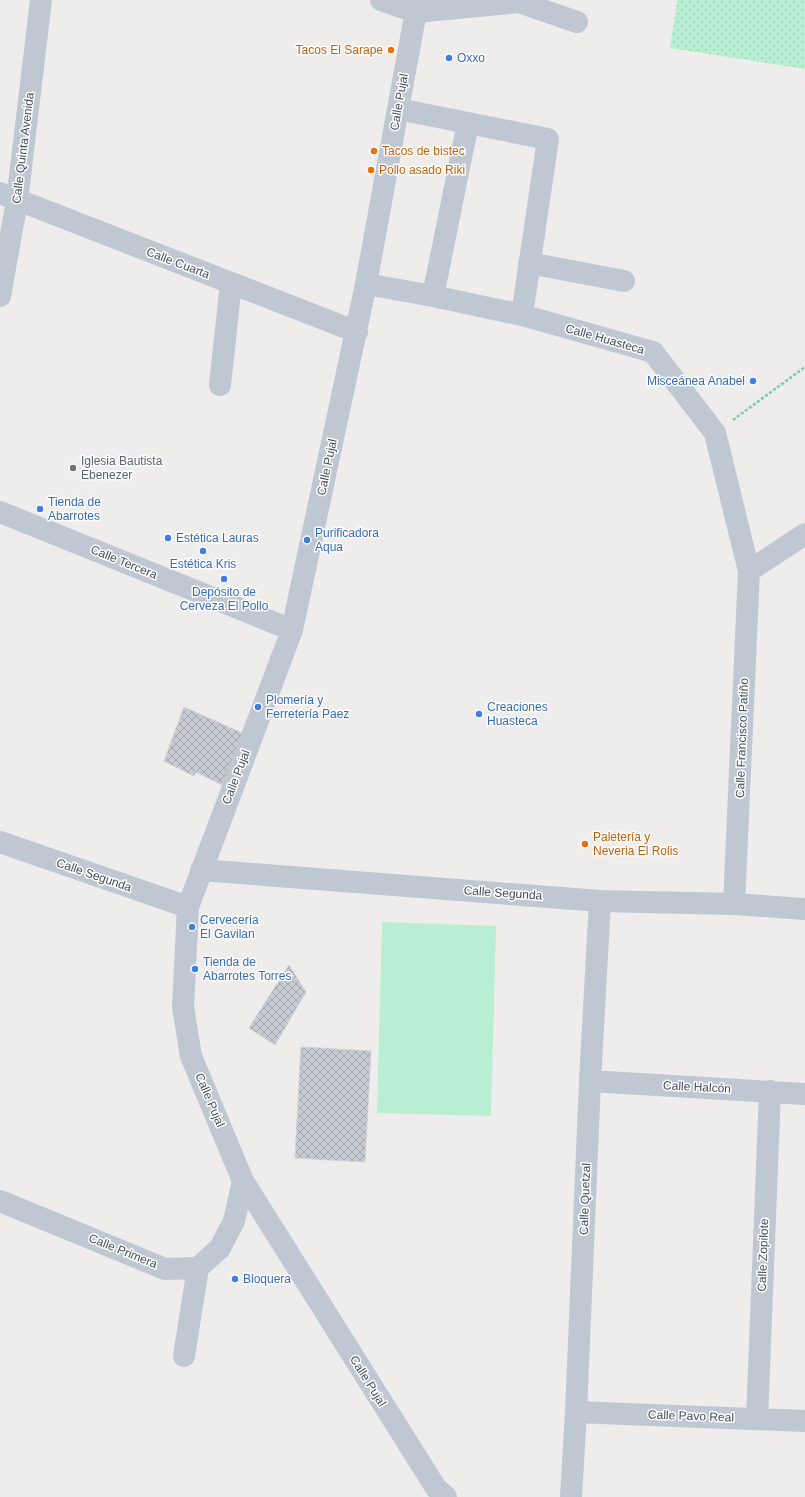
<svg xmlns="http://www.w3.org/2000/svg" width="805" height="1497" viewBox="0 0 805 1497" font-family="Arial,sans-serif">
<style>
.grass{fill:url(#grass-dots)}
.garden{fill:#b8efd3}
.building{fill:url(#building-cross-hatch);stroke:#d0d1d8}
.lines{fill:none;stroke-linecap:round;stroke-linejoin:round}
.path{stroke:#6fcea9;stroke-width:2.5;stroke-dasharray:3 2;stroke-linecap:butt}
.minor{stroke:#bfc7d2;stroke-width:22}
.food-dot{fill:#e8710a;stroke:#fff;stroke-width:1.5}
.shop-dot{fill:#3f7fe0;stroke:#fff;stroke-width:1.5}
.worship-dot{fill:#6b7280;stroke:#fff;stroke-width:1.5}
.labels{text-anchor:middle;stroke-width:3;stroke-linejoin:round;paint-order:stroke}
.food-label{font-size:12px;fill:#c56008;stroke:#fff;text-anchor:start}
.shop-label{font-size:12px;fill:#366cbe;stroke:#fff;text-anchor:start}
.street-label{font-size:12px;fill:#444d5a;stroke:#fff}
.worship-label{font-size:12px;fill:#5b616d;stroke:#fff;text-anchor:start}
</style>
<defs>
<pattern id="grass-dots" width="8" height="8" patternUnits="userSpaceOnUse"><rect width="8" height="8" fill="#b8efd3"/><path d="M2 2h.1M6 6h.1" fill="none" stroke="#9fcfb7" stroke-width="1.8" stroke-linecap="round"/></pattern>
<pattern id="building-cross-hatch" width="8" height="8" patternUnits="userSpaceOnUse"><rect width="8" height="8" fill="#c8cad2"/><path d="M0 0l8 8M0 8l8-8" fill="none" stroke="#a4a6ad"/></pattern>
</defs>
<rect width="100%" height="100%" fill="#efecec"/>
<path class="grass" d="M677,0H805V69L670,48Z"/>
<path class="garden" d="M382,922L496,926L491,1116L377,1113Z"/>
<path class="building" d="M184,707L244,734L222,785L196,772L194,776L164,761Z
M289,965L306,992L275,1045L249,1028Z
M301,1047L371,1051L365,1162L295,1158Z"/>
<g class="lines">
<path class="path" d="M733,420L805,367"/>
<path class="minor" d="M381,0L416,12L519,2L577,22
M418,0L366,284L292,630L188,907L183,1007L191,1056L243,1181L436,1488L446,1497
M398,109L548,139L522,315
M0,193L357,332
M529,263L624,281
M366,284L433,296L522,315L653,352L715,433L749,571L734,904
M0,296L17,201L41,0
M433,296L468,123
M220,385L231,283
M0,512L292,630
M749,571L805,534
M0,842L188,907
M201,870L600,901L734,904L805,909
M590,1081L805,1094
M0,1201L165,1269L198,1268L220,1248L234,1221L243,1181
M184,1356L198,1268
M576,1412L805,1421
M757,1419L770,1091
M571,1497L576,1412L590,1081L600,901"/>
</g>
<g class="food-dot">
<circle cx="391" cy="50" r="4"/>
<circle cx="374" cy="151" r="4"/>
<circle cx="371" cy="170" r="4"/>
<circle cx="585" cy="844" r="4"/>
</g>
<g class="shop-dot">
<circle cx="449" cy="58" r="4"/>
<circle cx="753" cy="381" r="4"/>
<circle cx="40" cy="509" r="4"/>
<circle cx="168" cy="538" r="4"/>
<circle cx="307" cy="540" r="4"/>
<circle cx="203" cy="551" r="4"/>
<circle cx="224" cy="579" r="4"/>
<circle cx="258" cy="707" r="4"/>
<circle cx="479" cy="714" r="4"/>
<circle cx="192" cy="927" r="4"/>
<circle cx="195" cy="969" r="4"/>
<circle cx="235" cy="1279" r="4"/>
</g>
<circle class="worship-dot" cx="73" cy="468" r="4"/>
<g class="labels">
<g class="food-label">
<text x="383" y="54" text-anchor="end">Tacos El Sarape</text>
<text x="382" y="155">Tacos de bistec</text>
<text x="379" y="174">Pollo asado Riki</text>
<text x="593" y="841">Paletería y<tspan x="593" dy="14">Neveria El Rolis</tspan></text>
</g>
<g class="shop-label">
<text x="457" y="62">Oxxo</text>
<text x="745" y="385" text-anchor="end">Misceánea Anabel</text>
<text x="48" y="506">Tienda de<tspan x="48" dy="14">Abarrotes</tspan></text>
<text x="315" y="537">Purificadora<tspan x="315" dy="14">Aqua</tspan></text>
<text x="176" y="542">Estética Lauras</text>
<text x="203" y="568" text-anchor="middle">Estética Kris</text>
<text x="224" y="596" text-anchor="middle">Depósito de<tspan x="224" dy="14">Cerveza El Pollo</tspan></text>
<text x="266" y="704">Plomería y<tspan x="266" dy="14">Ferretería Paez</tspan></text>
<text x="487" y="711">Creaciones<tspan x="487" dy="14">Huasteca</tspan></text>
<text x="200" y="924">Cervecería<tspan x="200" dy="14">El Gavilan</tspan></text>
<text x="203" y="966">Tienda de<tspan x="203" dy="14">Abarrotes Torres</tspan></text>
<text x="243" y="1283">Bloquera</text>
</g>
<g class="street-label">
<text transform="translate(399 102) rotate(-80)" y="4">Calle Pujal</text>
<text transform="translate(23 148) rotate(-83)" y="4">Calle Quinta Avenida</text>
<text transform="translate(178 263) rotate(21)" y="4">Calle Cuarta</text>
<text transform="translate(605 339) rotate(16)" y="4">Calle Huasteca</text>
<text transform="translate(327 467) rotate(-78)" y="4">Calle Pujal</text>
<text transform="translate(124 562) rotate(22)" y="4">Calle Tercera</text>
<text transform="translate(742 738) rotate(-88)" y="4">Calle Francisco Patiño</text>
<text transform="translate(236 777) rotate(-69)" y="4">Calle Pujal</text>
<text transform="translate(94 875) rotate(19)" y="4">Calle Segunda</text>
<text transform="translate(503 893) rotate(4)" y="4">Calle Segunda</text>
<text transform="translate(697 1087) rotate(3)" y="4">Calle Halcón</text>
<text transform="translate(210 1100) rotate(67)" y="4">Calle Pujal</text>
<text transform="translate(585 1199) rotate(-88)" y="4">Calle Quetzal</text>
<text transform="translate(123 1251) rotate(22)" y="4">Calle Primera</text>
<text transform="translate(763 1255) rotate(-88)" y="4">Calle Zopilote</text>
<text transform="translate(368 1381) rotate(58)" y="4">Calle Pujal</text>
<text transform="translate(691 1416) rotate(2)" y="4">Calle Pavo Real</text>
</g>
<g class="worship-label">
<text x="81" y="465">Iglesia Bautista<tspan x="81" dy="14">Ebenezer</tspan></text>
</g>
</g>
</svg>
